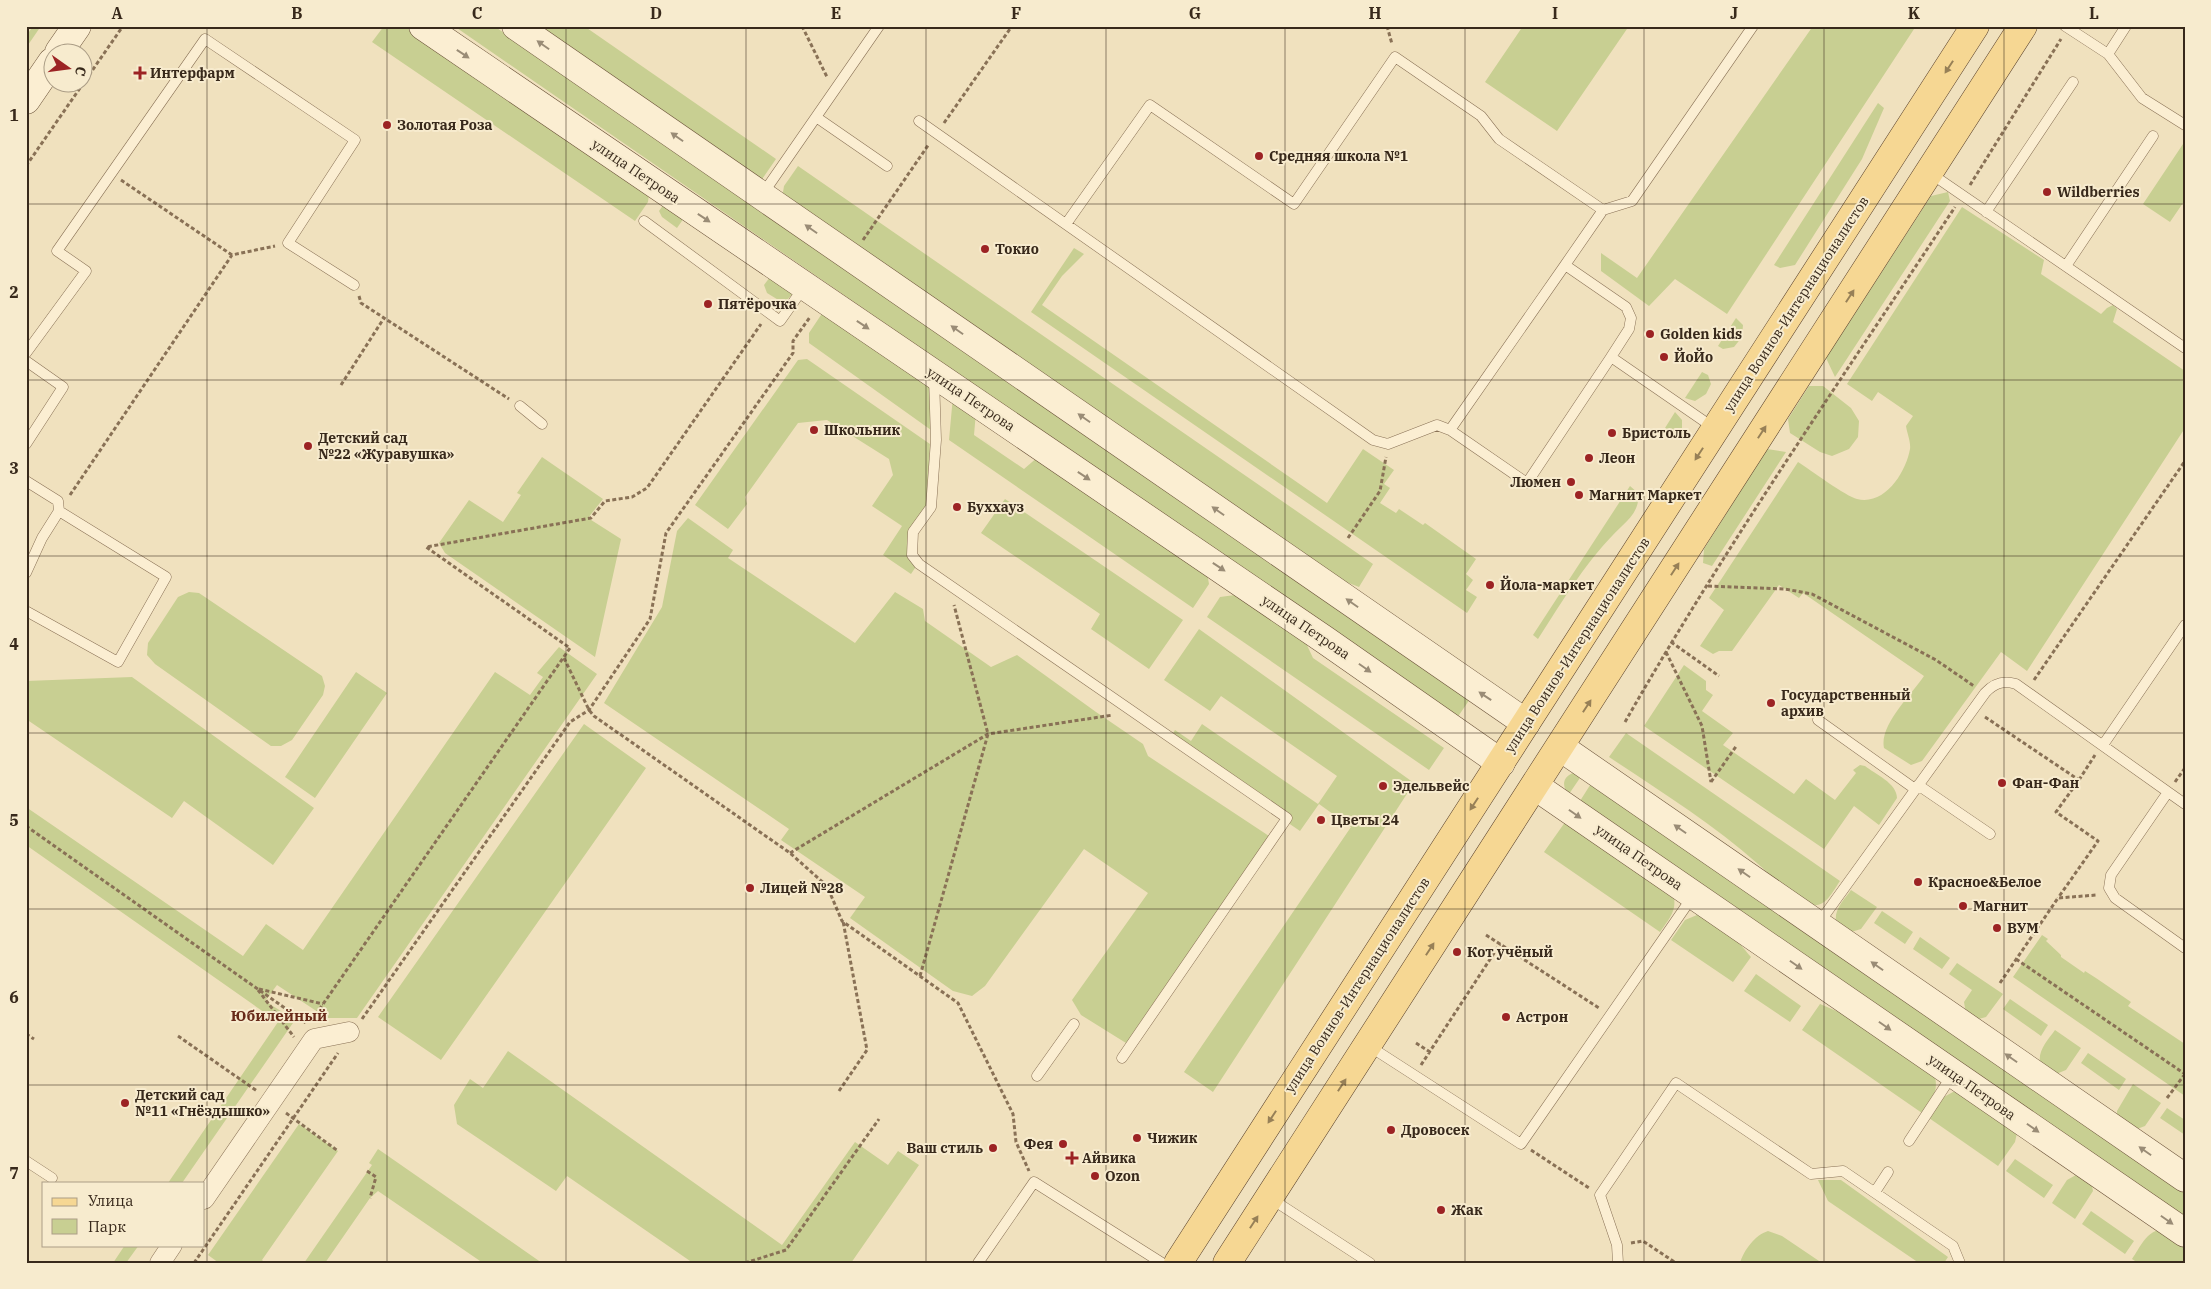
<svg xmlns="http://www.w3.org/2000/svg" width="2211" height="1289" viewBox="0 0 2211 1289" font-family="'IBM Plex Serif',serif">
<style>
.green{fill:#c8cf92}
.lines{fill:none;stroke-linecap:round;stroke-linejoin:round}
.lane-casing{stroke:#897156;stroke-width:11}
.street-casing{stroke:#897156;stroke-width:21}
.secondary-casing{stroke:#6b5239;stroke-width:29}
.primary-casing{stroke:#573f2b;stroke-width:29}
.path{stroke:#897156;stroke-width:3;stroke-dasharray:4 2.5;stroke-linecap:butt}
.lane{stroke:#fbeed2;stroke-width:10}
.street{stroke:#fbeed2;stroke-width:20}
.secondary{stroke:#fbeed2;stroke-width:28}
.primary{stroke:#f6d793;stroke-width:28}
.oneway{fill:#9a8c76}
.oneway2{fill:#978057}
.grid{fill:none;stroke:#38291b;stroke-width:1;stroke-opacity:0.55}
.poi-dot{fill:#9c2324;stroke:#f7ebce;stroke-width:2}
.labels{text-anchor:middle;stroke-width:4;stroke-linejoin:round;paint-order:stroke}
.poi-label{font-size:14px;font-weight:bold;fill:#38291b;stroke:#f7ebce;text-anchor:start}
.street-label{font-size:14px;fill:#38291b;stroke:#f7ebce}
.neighbourhood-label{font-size:15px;font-weight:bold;fill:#672918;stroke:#f7ebce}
.neatline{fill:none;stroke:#38291b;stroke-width:2}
.grid-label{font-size:16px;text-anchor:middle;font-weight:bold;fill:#38291b}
</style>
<rect width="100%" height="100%" fill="#f0e1be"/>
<path class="green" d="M33,26H41L28,45L26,30L29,32Z
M384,26H409L650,187L648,202L635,221L372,42Z
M454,26H494L1470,699L1457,718Z
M537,26H584L776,159L760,182Z
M1523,26H1629L1557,131L1485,82Z
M1813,26H1916L1727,314L1675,279L1649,306L1601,271V253L1637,278Z
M1878,103L1884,108L1862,159L1795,265L1780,268L1774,265Z
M2183,144L2185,200L2170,222L2143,204Z
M798,166L1373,564L1359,587L1323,573L782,198L784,186Z
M1948,192L1950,201L1835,377L1826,358L1931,196Z
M664,204L794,292L787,300L780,301L767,293L764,285L770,277L684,218L677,228L662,217L659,211Z
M1962,207L2044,260L2041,274L2101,314L2107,308L2113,305L2117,309L2113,322L2185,371V428L2027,671L2001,652L1922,761L1911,765L1884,748C1879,725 1912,694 1924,676L1803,593L1799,598L1779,585L1732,651H1719L1713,654L1700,646L1724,610L1709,598L1798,462C1809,469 1847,497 1857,499C1885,506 1906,472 1910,449C1911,442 1907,433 1906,426L1913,416L1878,392L1872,401L1847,384Z
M1074,248L1084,254L1062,276L1042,305L1327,503L1363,449L1394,470L1384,484L1390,488L1380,503L1396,513L1399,509L1423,525L1425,523L1476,559L1466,574L1473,580L1466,590L1477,597L1467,613L1031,312Z
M825,309L930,381L931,430L809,343V333Z
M1736,318L1743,325L1742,337L1734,347L1723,349L1718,346Z
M807,359L930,444L927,504L910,533L917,565L911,574L883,555L902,526L872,506L893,475L889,459L827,420L798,423L745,497L747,504L728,529L695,505L798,360Z
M1702,372L1708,375L1711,384L1706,394L1695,401L1685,398Z
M1809,386H1823L1851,408L1859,421L1858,437L1849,449L1832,456L1820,452L1790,433L1788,419Z
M953,396L976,412L974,435L1024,469L1039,456L1207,573L1209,584L1193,608L949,440Z
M1675,412L1682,420V429L1675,437L1665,438L1660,436Z
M1767,449L1786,452L1712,566L1703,563L1704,549Z
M542,457L603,499L588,518L621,539L595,657L445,553L439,543L469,500L503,522L521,495L517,493Z
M1630,486L1638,493C1640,507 1632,517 1622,526C1587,559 1564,599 1538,639L1533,635Z
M1005,499L1183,620L1149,669L1091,629L1100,614L981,533Z
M688,518L733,550L728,558L855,643L895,592L923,609L925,621L991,667L1017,655L1096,712L1143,744L1148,756L1269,836L1126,1043L1081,1015L1072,1000L1148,893L1084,849L985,986L972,996L953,991L850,918L865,897L781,840L789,829L604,703L662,607L677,531Z
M189,592L199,593L322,676L325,686L323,695L292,740L281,746H271L155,664L147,655L148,643L178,597Z
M1235,595L1305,641L1313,658L1444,748L1429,770L1207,617L1220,597Z
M1199,629L1414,783L1213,1092L1184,1072L1351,827L1319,804L1300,831L1168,741L1175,730L1191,741L1202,724L1318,804L1337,776L1221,696L1210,711L1164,680Z
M559,647L597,674L357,1018H327L277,985L265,1001L295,1020L182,1183H168L278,1022L26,845V807L243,956L266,924L303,950L495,672L530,695L543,677L537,673Z
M1684,665L1706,681V690L1713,695L1702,711L1733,733L1723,745L1794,794L1806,779L1835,800L1856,773L1853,770L1860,765L1865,766C1875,774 1897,783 1897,798L1879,825L1854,806L1824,849L1644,726Z
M356,672L387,693L315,798L285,777Z
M132,677L314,808L273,865L184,801L172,818L26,719V681Z
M584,724L646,768L441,1060L378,1017Z
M1626,733L1840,881C1833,891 1826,907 1813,905C1797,904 1771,875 1758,864C1713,824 1660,791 1609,757Z
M1573,773L1582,775L1569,794C1561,786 1563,777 1573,773Z
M1592,782L2185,1192V1219L1580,801Z
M1568,818L1673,894C1678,910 1669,919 1660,932L1544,852Z
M1851,890L1877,907L1861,929L1851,932L1836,922C1834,909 1844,900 1851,890Z
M1882,911L1913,932L1905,944L1874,923Z
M1697,915C1720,915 1737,941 1751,957L1733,982L1671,940L1685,920Z
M2042,935L2048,939L2046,941L2061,955V957L2084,973L2085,971C2101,981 2115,991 2131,1002L2128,1006L2185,1044V1096L2013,977Z
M1920,937L1950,958L1942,969L1913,949Z
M1957,963L2003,994L1986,1017L1975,1020L1966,1014L1964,1002L1972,990L1949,974Z
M1756,974L1801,1006L1790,1022L1744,991Z
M2010,999L2048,1025L2041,1036L2003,1009Z
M1820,1004L1860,1021L1934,1074C1940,1091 1931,1100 1922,1113L1802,1030Z
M2055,1030L2081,1048L2066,1070L2056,1074L2040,1062C2038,1050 2048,1040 2055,1030Z
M508,1051L782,1245L855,1142L888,1165L898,1151L919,1165L851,1263H693L567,1176L556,1191L457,1124L454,1105L470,1079L483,1088Z
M2088,1053L2126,1079L2119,1090L2081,1063Z
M2133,1084L2161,1103L2145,1126L2137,1129L2117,1115V1111Z
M1953,1092H1960L2017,1133L2015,1142L1998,1166L1929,1118L1942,1098Z
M2167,1108L2185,1120V1135L2160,1118Z
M299,1124L338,1151L262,1260L265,1263H219L208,1255Z
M378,1149L542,1263H483L378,1191L370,1198L325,1263H304L372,1165L369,1163Z
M2015,1159L2053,1185L2044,1198L2006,1171Z
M2076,1175L2092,1186L2093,1191L2075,1219L2052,1203L2067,1180Z
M1818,1180H1841L1948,1257L1944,1263H1919L1828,1201Z
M2091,1211L2134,1241L2125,1254L2082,1224Z
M2161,1230L2185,1245V1263H2138L2132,1259C2140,1248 2146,1231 2161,1230Z
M1768,1231L1782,1236L1822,1263H1740C1744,1250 1755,1235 1768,1231Z
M125,1245H139L126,1263H113Z"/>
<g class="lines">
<g class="lane-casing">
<path id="lane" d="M2065,26L2108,54L2142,98L2185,125
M2108,54L2126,26
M816,117L887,166
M919,121L1373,440L1388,444L1437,425L1450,430L1565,265
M1930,173L2185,348
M762,195L879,26
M1986,212L2073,82
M644,221L780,321L804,287
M1066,224L1150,105L1294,204L1395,57L1481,116L1499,139L1603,210
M2066,266L2153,136
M26,353L86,271L57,251L205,39L355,140L288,243L354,285
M26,361L63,387L26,444
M934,377L936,440L931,507L913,532L912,555L919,564L1287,818L1122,1058
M520,406L542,424
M1714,428L1611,357L1629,329L1631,318L1626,307L1565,265L1603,210L1632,201L1753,26
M1450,430L1527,483L1611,357
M26,481L58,501L59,511L42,538L26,573
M26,611L118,662L166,577L59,511
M1818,720L1915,789
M2103,745L2185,625
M1918,785L1990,834
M2168,792L2185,804
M1819,923L1985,693C1994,683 2003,680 2016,684L2168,792L2111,875L2109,888L2115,898L2185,948
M1369,1046L1521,1144L1693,896
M1037,1076L1074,1024
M1909,1141L1953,1074
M26,1161L52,1178
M1875,1192L1888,1172
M1270,1198L1370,1263
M978,1263L1034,1182L1162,1263
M1618,1263L1617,1245L1600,1195L1676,1083L1811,1174L1843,1171L1953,1246L1960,1263"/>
</g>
<g class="street-casing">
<path id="street" d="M204,1199L314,1039L349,1032
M160,1263L172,1245"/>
</g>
<g class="secondary-casing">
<path id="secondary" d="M423,26L1325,640L1501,763
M516,26L1526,723
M59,52L77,26
M26,100L52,62
M1560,747L2185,1178
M1535,786L2185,1233"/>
</g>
<g class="primary-casing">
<path id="primary" d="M1178,1263L1975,26
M1227,1263L2023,26"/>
</g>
<path class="path" d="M802,26L827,77
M1387,26L1392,44
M944,123L1012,26
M26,166L123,26
M121,180L232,255
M1970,185L2061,39
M863,240L929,144
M359,296L361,303L509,399
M341,385L384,318
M70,495L232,255L275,246
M1348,538L1380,491L1386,457
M1708,586L1785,589L1812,594L1936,660L1974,686
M1671,642L1719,676
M1666,652L1702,726L1711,782
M564,658L589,710L594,716L790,853L827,886L842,921L958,1003L1013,1114L1016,1142L1029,1171
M2034,680L2185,461
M1985,717L2079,780L2056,812L2098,841L2058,898
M1625,722C1726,545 1843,377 1955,207
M2079,780L2095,755
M1711,782L1737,745
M2175,782L2185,768
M26,826L306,1023
M790,853L988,734L1113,715
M1486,935L1599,1008
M2016,959L2185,1074
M920,976L988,734L954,605
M2000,983L2058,898L2097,895
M259,989L323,1004
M258,990L294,1037
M362,1019L570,722L589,710L650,619L666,533L793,353V341L810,317
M312,1020L570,648L426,547L591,518L605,501L632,497L647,488L761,324
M26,1034L34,1039
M178,1036L257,1091
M1416,1043L1430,1052
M1421,1065L1500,944
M839,1091L867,1050L843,921
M2167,1098L2185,1074
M286,1113L338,1151
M1531,1150L1589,1188
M367,1171L376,1177L370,1198
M1631,1243L1643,1241L1676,1263
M194,1263L338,1053
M745,1263L786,1250L879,1119"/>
<use href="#lane" class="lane"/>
<use href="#street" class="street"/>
<use href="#secondary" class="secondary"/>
<use href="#primary" class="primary"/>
</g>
<defs><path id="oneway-solid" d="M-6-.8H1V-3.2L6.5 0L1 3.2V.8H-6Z" transform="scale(1.25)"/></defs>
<g class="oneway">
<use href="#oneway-solid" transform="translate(543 45) rotate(-145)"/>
<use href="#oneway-solid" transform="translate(463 54) rotate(34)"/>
<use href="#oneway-solid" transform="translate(677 137) rotate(-145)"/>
<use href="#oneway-solid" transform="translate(704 218) rotate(34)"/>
<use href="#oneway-solid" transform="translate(811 229) rotate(-145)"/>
<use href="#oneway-solid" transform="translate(863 325) rotate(34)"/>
<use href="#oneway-solid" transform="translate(957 330) rotate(-145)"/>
<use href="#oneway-solid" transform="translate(1084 418) rotate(-145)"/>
<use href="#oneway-solid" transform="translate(1084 476) rotate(34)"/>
<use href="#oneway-solid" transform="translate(1218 511) rotate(-145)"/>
<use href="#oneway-solid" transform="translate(1219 567) rotate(34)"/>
<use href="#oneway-solid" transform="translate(1352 603) rotate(-145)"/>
<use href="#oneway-solid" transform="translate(1365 668) rotate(35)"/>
<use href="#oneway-solid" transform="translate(1485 696) rotate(-146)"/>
<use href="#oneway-solid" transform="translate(1575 814) rotate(35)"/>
<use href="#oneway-solid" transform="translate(1680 829) rotate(-145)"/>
<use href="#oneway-solid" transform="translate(1744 873) rotate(-145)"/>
<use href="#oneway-solid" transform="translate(1796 965) rotate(35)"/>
<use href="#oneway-solid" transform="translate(1877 966) rotate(-145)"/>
<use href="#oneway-solid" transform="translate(1885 1026) rotate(35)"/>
<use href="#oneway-solid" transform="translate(2011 1058) rotate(-145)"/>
<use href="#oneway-solid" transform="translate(2033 1128) rotate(35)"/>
<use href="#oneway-solid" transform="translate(2145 1151) rotate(-145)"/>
<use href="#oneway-solid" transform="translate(2167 1220) rotate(35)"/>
</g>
<g class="oneway2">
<use href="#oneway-solid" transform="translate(1949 67) rotate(123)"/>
<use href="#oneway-solid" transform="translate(1850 296) rotate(-57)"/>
<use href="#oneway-solid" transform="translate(1762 432) rotate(-57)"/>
<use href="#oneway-solid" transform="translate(1699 454) rotate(123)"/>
<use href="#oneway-solid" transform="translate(1675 569) rotate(-57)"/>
<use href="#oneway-solid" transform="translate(1587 706) rotate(-57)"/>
<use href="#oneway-solid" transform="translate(1474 804) rotate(123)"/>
<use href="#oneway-solid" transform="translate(1430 949) rotate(-57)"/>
<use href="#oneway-solid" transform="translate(1342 1085) rotate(-57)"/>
<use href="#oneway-solid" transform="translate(1272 1117) rotate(123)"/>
<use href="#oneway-solid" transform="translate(1254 1222) rotate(-57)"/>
</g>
<path class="grid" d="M207,26V1263M387,26V1263M566,26V1263M746,26V1263M926,26V1263M1106,26V1263M1285,26V1263M1465,26V1263M1644,26V1263M1824,26V1263M2004,26V1263M26,204H2185M26,380H2185M26,556H2185M26,733H2185M26,909H2185M26,1085H2185"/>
<g class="poi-dot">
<path d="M137.5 65.5h5v5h5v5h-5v5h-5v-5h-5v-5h5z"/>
<circle cx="387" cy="125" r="5"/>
<circle cx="1259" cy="156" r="5"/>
<circle cx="2047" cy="192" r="5"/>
<circle cx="985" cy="249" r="5"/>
<circle cx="708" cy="304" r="5"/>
<circle cx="1650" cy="334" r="5"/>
<circle cx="1664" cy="357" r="5"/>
<circle cx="814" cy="430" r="5"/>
<circle cx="1612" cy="433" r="5"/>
<circle cx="308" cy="446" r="5"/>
<circle cx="1589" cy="458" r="5"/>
<circle cx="1571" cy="482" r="5"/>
<circle cx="1579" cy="495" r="5"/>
<circle cx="957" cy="507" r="5"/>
<circle cx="1490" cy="585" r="5"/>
<circle cx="1771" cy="703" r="5"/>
<circle cx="2002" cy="783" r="5"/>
<circle cx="1383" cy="786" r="5"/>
<circle cx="1321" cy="820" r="5"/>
<circle cx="1918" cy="882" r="5"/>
<circle cx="750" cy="888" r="5"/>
<circle cx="1963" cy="906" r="5"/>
<circle cx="1997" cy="928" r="5"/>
<circle cx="1457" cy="952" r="5"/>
<circle cx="1506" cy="1017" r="5"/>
<circle cx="125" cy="1103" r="5"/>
<circle cx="1391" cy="1130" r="5"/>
<circle cx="1137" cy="1138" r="5"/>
<circle cx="1063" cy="1144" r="5"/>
<circle cx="993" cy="1148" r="5"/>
<path d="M1069.5 1150.5h5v5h5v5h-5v5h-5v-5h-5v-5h5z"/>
<circle cx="1095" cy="1176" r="5"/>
<circle cx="1441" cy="1210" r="5"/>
</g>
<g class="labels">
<g class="poi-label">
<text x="150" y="78">Интерфарм</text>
<text x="397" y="130">Золотая Роза</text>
<text x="1269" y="161">Средняя школа №1</text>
<text x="2057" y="197">Wildberries</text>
<text x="995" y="254">Токио</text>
<text x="718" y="309">Пятёрочка</text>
<text x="1660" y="339">Golden kids</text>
<text x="1674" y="362">ЙоЙо</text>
<text x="824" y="435">Школьник</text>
<text x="1622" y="438">Бристоль</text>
<text x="318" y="443">Детский сад<tspan x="318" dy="16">№22 «Журавушка»</tspan></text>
<text x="1599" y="463">Леон</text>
<text x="1561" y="487" text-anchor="end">Люмен</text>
<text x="1589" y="500">Магнит Маркет</text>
<text x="967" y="512">Буххауз</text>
<text x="1500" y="590">Йола-маркет</text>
<text x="1781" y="700">Государственный<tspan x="1781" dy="16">архив</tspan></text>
<text x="2012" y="788">Фан-Фан</text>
<text x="1393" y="791">Эдельвейс</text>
<text x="1331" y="825">Цветы 24</text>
<text x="1928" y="887">Красное&amp;Белое</text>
<text x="760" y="893">Лицей №28</text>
<text x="1973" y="911">Магнит</text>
<text x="2007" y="933">ВУМ</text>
<text x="1467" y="957">Кот учёный</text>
<text x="1516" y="1022">Астрон</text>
<text x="135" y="1100">Детский сад<tspan x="135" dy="16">№11 «Гнёздышко»</tspan></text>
<text x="1401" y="1135">Дровосек</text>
<text x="1147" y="1143">Чижик</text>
<text x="1053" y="1149" text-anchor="end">Фея</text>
<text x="983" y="1153" text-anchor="end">Ваш стиль</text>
<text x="1082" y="1163">Айвика</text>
<text x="1105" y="1181">Ozon</text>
<text x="1451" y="1215">Жак</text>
</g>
<g class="street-label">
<text transform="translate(636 171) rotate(34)" y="5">улица Петрова</text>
<text transform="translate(1796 304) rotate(-57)" y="5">улица Воинов-Интернационалистов</text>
<text transform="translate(971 399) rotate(34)" y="5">улица Петрова</text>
<text transform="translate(1306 627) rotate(34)" y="5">улица Петрова</text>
<text transform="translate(1577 645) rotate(-57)" y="5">улица Воинов-Интернационалистов</text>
<text transform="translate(1639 857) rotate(35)" y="5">улица Петрова</text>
<text transform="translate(1357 985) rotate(-57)" y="5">улица Воинов-Интернационалистов</text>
<text transform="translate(1972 1087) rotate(35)" y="5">улица Петрова</text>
</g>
<g class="neighbourhood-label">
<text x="279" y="1021">Юбилейный</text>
</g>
</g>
<rect width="2211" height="1289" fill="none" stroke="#f7ebce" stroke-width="55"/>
<rect x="42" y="1182" width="162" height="65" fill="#f7ebce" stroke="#ab9d86"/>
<rect x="52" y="1198" width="25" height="8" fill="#f6d793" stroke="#ab9d86"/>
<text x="88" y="1206" font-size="15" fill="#38291b">Улица</text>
<rect x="52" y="1219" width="25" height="15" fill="#c8cf92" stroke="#ab9d86"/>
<text x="88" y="1232" font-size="15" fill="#38291b">Парк</text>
<g transform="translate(68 68) rotate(104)"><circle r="24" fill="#f7ebce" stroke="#ab9d86"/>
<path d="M0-4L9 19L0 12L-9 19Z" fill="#9c2324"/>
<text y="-8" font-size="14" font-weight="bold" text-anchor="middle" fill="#38291b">С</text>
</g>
<rect x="28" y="28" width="2156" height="1234" class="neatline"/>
<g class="grid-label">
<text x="117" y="19">A</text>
<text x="297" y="19">B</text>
<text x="477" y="19">C</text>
<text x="656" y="19">D</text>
<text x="836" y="19">E</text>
<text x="1016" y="19">F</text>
<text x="1195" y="19">G</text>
<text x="1375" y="19">H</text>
<text x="1555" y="19">I</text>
<text x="1734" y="19">J</text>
<text x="1914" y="19">K</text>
<text x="2094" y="19">L</text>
<text x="14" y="121">1</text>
<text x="14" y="298">2</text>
<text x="14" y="474">3</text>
<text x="14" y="650">4</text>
<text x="14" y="826">5</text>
<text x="14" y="1003">6</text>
<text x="14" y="1179">7</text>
</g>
</svg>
